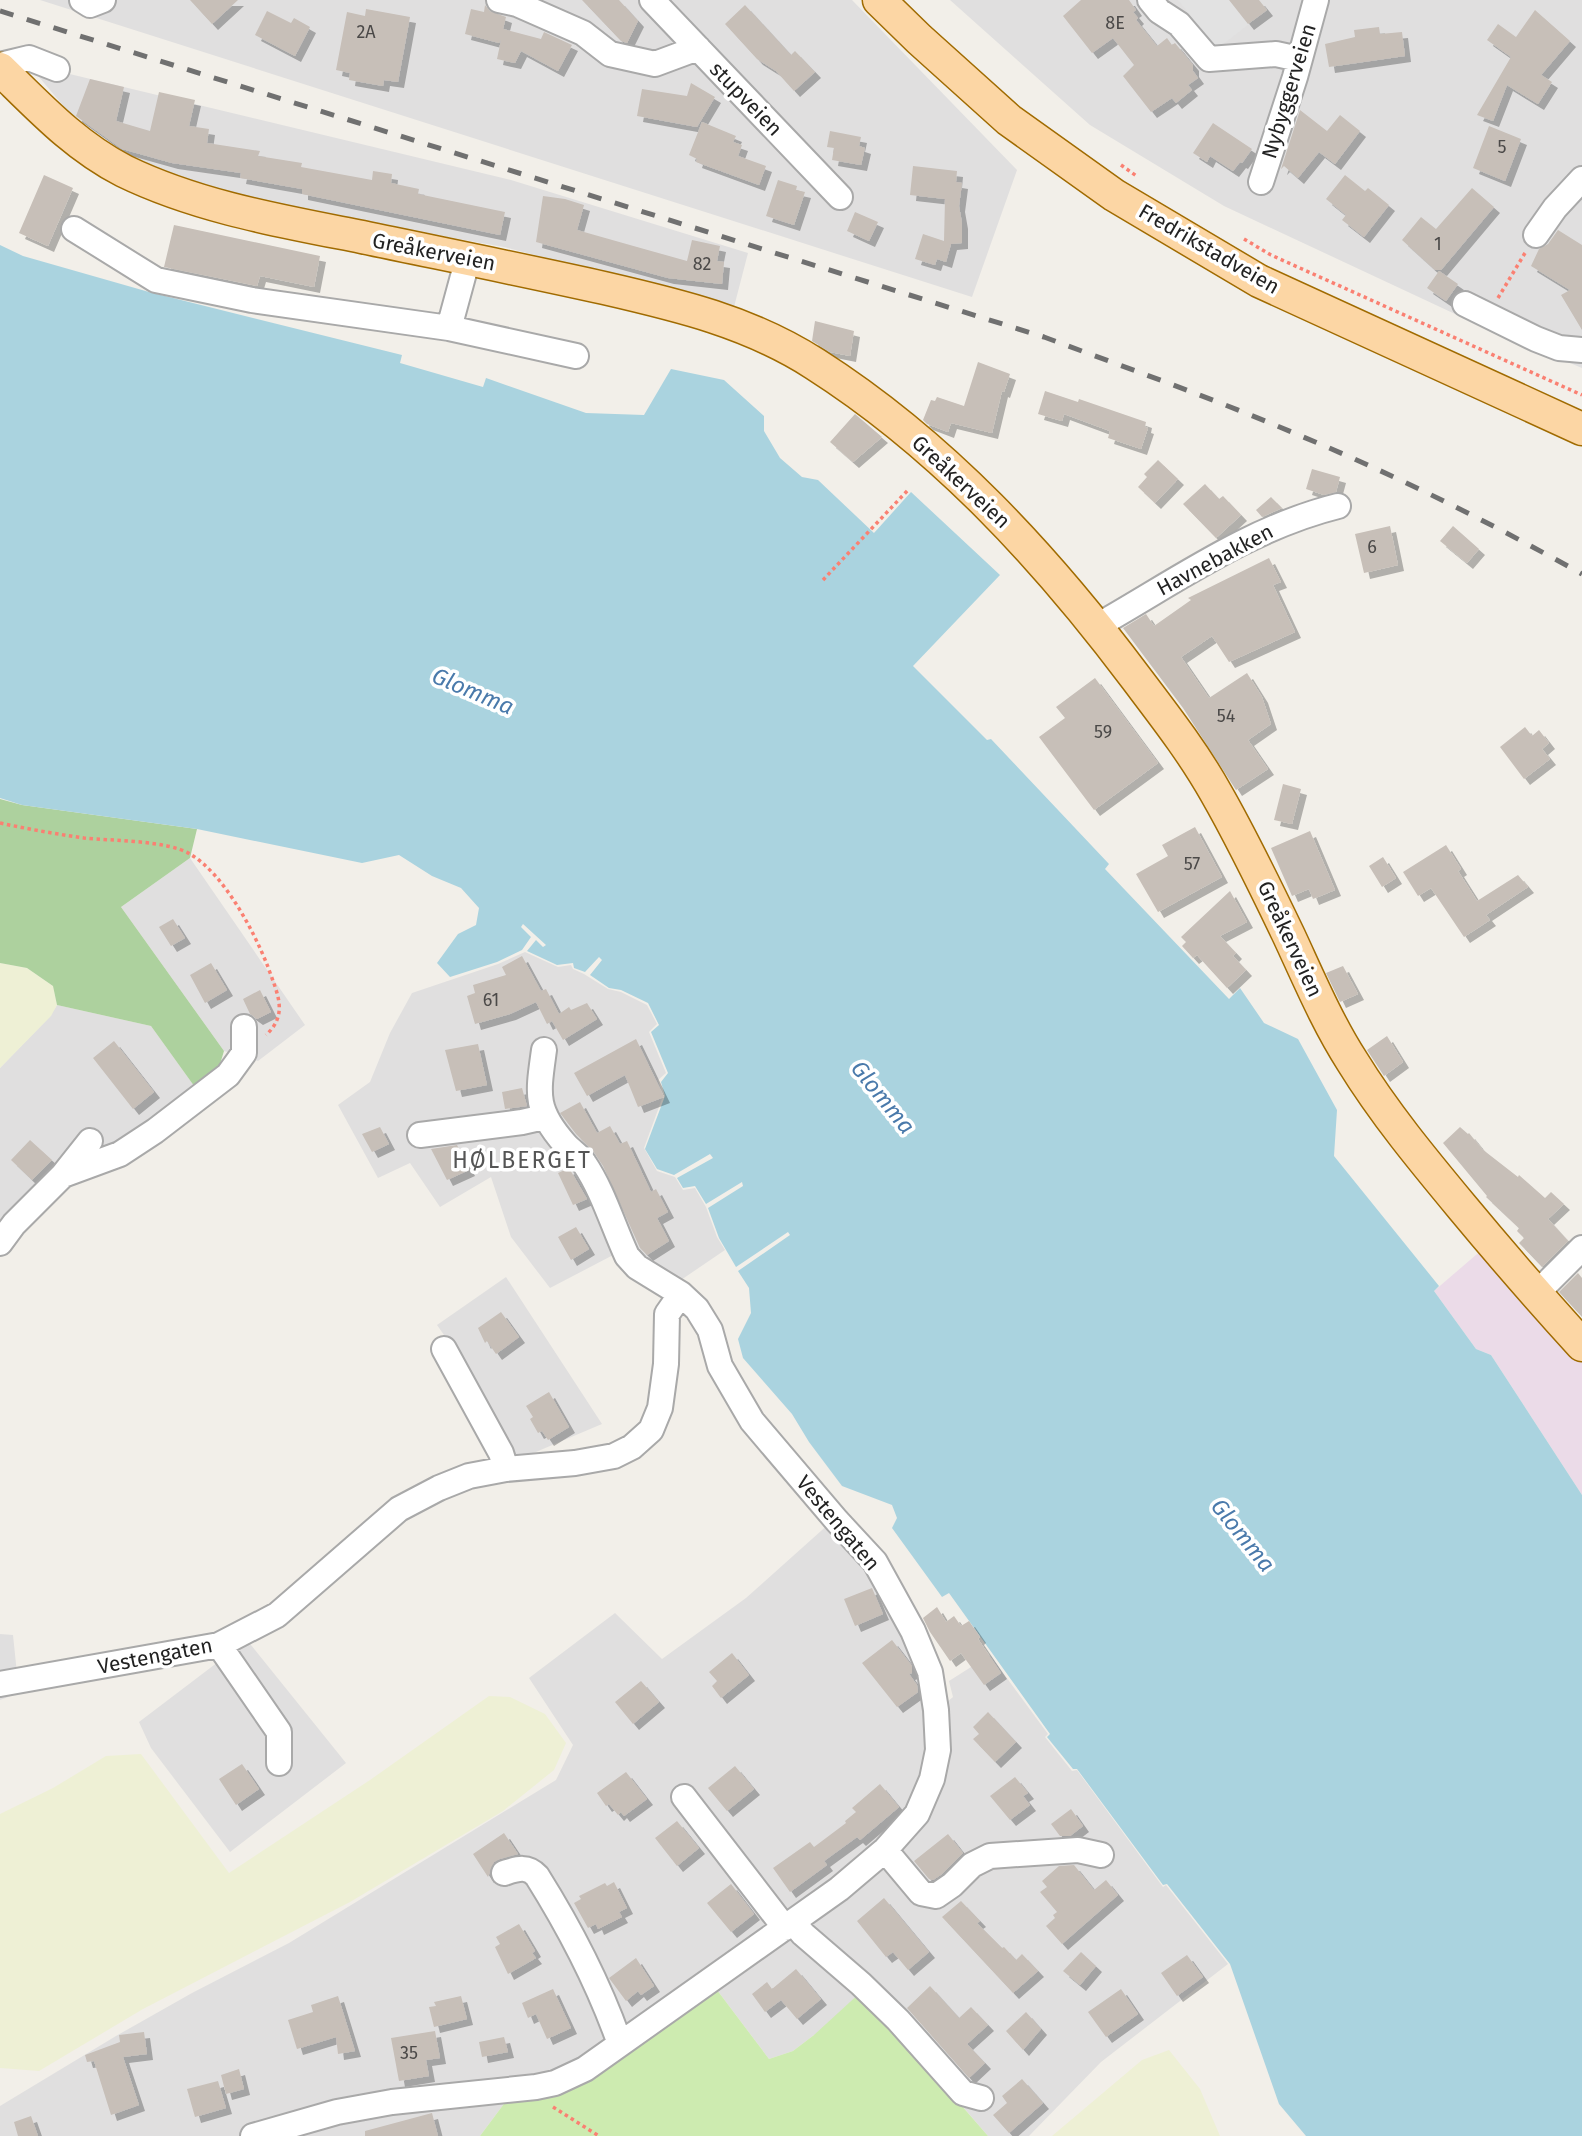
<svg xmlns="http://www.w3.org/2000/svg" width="1582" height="2136" viewBox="0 0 1582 2136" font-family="'Fira Sans',sans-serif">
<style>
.residential{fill:#e0dfdf}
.industrial{fill:#ebdbe8}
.farmland{fill:#eef0d5}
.grass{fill:#cdebb0}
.forest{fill:#add19e}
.parking{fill:#e2e2e2}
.water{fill:#aad3df}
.building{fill:#c7bfb8;filter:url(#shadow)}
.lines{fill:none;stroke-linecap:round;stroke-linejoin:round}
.minor-casing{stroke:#a9a9a9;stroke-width:28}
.major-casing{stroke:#a06b00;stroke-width:35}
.path{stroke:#fa8072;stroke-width:3.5;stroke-dasharray:3.5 3.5;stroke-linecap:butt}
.minor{stroke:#fff;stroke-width:24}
.major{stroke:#fcd6a4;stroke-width:32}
.rail{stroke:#707070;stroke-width:5;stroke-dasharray:14 14;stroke-linecap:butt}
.labels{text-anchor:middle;stroke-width:7;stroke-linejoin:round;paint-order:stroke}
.number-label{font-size:18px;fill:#4b4948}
.street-label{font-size:21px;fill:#222;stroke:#fff}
.water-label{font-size:23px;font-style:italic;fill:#4a7aab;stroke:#fff}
.neighbourhood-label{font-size:23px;letter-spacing:2px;fill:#555;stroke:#fff}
</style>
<defs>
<filter id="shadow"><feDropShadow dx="6" dy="6" stdDeviation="0" flood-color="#0004"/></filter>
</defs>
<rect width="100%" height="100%" fill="#f2efe9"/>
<path class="residential" d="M40,0H852L1017,170L972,297Z
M950,0H1582V368L1485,328L1224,206L1090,125Z
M28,64L511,180L748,253L734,307L504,247L229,198L136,161L82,128Z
M190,858L305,1025L258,1061L224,1051L121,907Z
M525,952L558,967L571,965L573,969L584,974L608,989L621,992L647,1005L657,1024L649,1032L666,1073L658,1080L663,1096L644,1148L657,1171L675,1177L683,1190L695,1188L706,1207L717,1237L725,1250L678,1282L617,1253L550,1288L511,1237L491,1177L440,1207L410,1163L378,1178L338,1105L370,1082L390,1033L412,993L498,964Z
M57,1005L151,1026L197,1090L5,1226L0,1221V1068L50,1016Z
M506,1277L602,1424L517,1460L475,1379L437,1325Z
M831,1522L870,1536L925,1684L930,1754L913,1808L876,1848L585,2069L515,2089L480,2136H0V2106L116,2036L192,1993L289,1943L556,1780L573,1745L529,1678L615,1613L662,1659L746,1598Z
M0,1634L13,1635L19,1693L0,1700Z
M247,1640L346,1763L230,1852L151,1748L139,1722Z
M990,1655L1048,1734L1045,1737L1072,1771L1077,1770L1163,1887L1166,1885L1228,1964L1101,2062L1029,2136H988L926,2064L814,2035L793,2051L769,2059L714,1986L928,1811L941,1707L953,1697L949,1681Z"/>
<path class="industrial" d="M1491,1242L1582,1345V1495L1491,1355L1476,1349L1434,1291Z"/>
<path class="farmland" d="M0,963L27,968L53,986L57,1005L51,1016L0,1068Z
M489,1696L510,1697L545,1714L566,1743L554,1770L503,1811L350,1902L143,2009L39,2071L0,2068V1814L53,1788L106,1756L141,1754L229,1873L370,1780Z
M1169,2050L1200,2089L1220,2136H1052L1142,2060Z"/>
<path class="grass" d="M714,1986L769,2059L793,2051L814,2035L862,1991L988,2136H480L515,2089L536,2087Z"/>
<path class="forest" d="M0,799L22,805L197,829L190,858L121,907L224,1051L217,1074L197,1090L151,1026L57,1005L53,986L27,968L0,963Z"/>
<path class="parking" d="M1178,0H1259L1267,10L1217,49Z"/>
<path class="water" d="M0,245L23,256L149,292L402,355L400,363L483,387L486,378L586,413L644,415L671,369L724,380L764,416V431L780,458L802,477L818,480L874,533L911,492L1000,575L913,666L987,740L991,739L1109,864L1105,869L1229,999L1240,988L1264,1023L1298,1039L1337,1110L1334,1156L1439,1286L1434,1291L1476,1349L1491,1355L1582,1495V2136H1306L1279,2104L1230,1964L1167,1884L1163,1885L1077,1769H1073L1047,1737L1050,1734L949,1593L942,1597L892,1528L897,1518L892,1505L842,1486L809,1442L792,1414L743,1358L738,1339L751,1313L749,1288L738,1271L790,1235L788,1232L736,1267L719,1238L708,1208L743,1186L742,1182L706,1204L695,1186L683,1188L677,1178L713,1158L710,1154L674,1175L657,1169L645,1149L665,1096L661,1082L668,1073L651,1032L659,1025L648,1003L621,990L609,988L590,975L602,960L599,957L585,972L574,968L573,963L557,965L527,951L536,940L543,947L546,945L523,924L521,927L531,937L522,950L497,962L450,977L437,963L458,934L476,925L479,908L461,888L432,876L399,855L362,863L197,829L22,805L0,798Z"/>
<path class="building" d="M190,0H238L212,24Z
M582,0H619L638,21L627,43L621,41Z
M1081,0H1129L1136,10L1133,12L1138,18L1136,20L1157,46L1167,38L1172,45L1175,43L1193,65V71L1198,78L1188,85L1192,90L1176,103L1172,98L1151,112L1123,76L1134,65L1113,38L1092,53L1063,16Z
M1229,0H1259L1267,10L1248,24Z
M485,5L490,11L506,17L503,29L541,39L544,32L572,45L558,71L521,51L515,63L497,59L501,40L499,43L465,34L471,9L484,12Z
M745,5L791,55L795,51L815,72L794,91L776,71L757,59L725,24Z
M366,9L410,17L398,82L384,80L383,86L349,80L350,73L336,70L347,12L365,16Z
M1535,10L1570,41L1541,75L1552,82L1538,104L1507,85L1493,121L1477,115L1511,57L1487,40L1498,24L1516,37Z
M267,11L291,23L294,18L310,27L295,56L255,35Z
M1379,27L1380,34L1402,32L1405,56L1329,67L1325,44L1355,37L1354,30Z
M90,79L124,87L116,121L150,131L159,92L195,100L189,126L209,129L207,143L260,151L258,156L302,163L301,167L372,180L373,171L392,174L391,183L419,189L418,194L505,212L500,235L302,194V189L240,178L241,173L172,163L122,149L76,116Z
M691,83L715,97L697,127L637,116L642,89L687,96Z
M1300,110L1327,131L1340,115L1360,131L1335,164L1319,152L1298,178L1284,166L1281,169Z
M702,122L736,136L733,142L742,145L738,156L766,166L759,185L696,162L697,159L689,155Z
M1213,123L1252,149L1242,163L1240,162L1233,171L1210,156L1207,162L1193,153Z
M1489,126L1521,139L1505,181L1473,168Z
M830,131L861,137L859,146L865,148L861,165L832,160L834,148L827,147Z
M913,166L957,171L956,182L962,183L959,206L962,223V243L951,244L946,262L937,259L935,265L915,259L923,234L944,241L945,199L910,195Z
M44,175L73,188L48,246L19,233Z
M1345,175L1365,191L1368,188L1389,205L1364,237L1342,220L1346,215L1326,199Z
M778,180L797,186L796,190L805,192L794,225L766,216Z
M1472,188L1494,207L1441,270H1435L1402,240L1421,217L1436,229Z
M543,196L565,199L584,205L577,230L637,247L687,261L692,240L720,246L717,261L724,262L722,284L668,278L536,242Z
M855,212L878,222L869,241L847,231Z
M174,225L320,256L314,287L260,276L257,286L164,267Z
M1558,230L1582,245V330L1561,295L1570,290L1531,266L1539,249L1548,244Z
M1439,271L1458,284L1446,301L1427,288Z
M815,321L854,331L850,356L830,352L812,341Z
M978,362L1010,374L1004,392L1002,391L992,433L951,423L948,432L927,424L923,420L931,400L935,401L937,397L964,406Z
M1045,391L1078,402L1079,399L1146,422L1145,427L1148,428L1141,449L1108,438L1110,431L1064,414L1062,421L1038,414Z
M855,414L882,437L853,462L830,442Z
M1158,460L1178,479L1155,503L1138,487L1147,477L1144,474Z
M1312,469L1340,477L1336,492L1324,495L1306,489Z
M1205,484L1219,499L1223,496L1241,515L1216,538L1183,504Z
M1271,497L1282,508L1262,517L1256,510Z
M1390,526L1398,565L1364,573L1355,534Z
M1453,526L1479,549L1467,563L1440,541Z
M1269,558L1281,582L1273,585L1295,632L1229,662L1212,636L1181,657L1209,698L1247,673L1262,697L1271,724L1248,740L1268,769L1236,790L1183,708L1123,628L1146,614L1154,626L1191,600L1188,598Z
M1095,678L1158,763L1094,810L1039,737L1065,718L1056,707Z
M1525,727L1532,736L1539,730L1549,743L1542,749L1550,759L1524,779L1500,747Z
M1283,784L1301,789L1292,824L1274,820Z
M1195,827L1222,877L1158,912L1136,874L1168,856L1162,845Z
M1310,831L1335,890L1313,899L1309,889L1292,896L1271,848Z
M1446,845L1461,869L1458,871L1477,901L1518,875L1528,887L1486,915L1490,920L1464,937L1431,888L1418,896L1403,872Z
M1383,857L1396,878L1382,887L1369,866Z
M1230,891L1247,922L1220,936L1236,953L1233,956L1246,970L1227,988L1197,955L1193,958L1182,946L1186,942L1181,937Z
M173,919L185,938L171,946L159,927Z
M522,956L541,991L546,989L559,1014L569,1007L571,1010L587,1003L597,1019L563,1040L552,1021L547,1024L536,1002L510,1014L475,1024L467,996L475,993L473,985L506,975L502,967Z
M211,963L227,990L205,1003L190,975Z
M1343,966L1358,994L1340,1002L1326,973Z
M260,990L271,1012L257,1019L250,1014L243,999Z
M1387,1036L1403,1062L1384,1076L1367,1050Z
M636,1039L664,1097L638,1107L625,1075L587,1096L574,1073Z
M114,1041L154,1092L133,1109L93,1058Z
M478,1044L487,1085L456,1091L445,1050Z
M522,1088L527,1106L505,1109L502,1092Z
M580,1102L597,1133L610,1126L620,1144L627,1141L651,1192L656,1189L668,1212L657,1218L669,1241L647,1255L640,1248L603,1166L593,1151L576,1134L560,1113Z
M380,1127L389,1144L372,1152L362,1134Z
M1460,1127L1468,1134L1469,1133L1482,1149L1518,1177L1519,1175L1545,1198L1551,1192L1564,1204L1548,1219L1568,1241L1542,1267L1519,1243L1524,1238L1517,1231L1519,1228L1486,1197L1487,1196L1443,1143Z
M30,1140L52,1160L32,1180L11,1160Z
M457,1145L469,1170L447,1180L431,1149Z
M569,1168L587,1199L573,1205L558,1173Z
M576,1227L589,1249L571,1260L558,1237Z
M1578,1273L1582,1278V1317L1559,1292Z
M501,1312L519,1337L496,1354L487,1341L485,1343L478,1328Z
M549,1392L569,1427L548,1440L542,1431L538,1433L530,1419L533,1417L526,1406Z
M872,1588L883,1614L855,1626L844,1599Z
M937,1607L946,1622L954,1616L961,1626L969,1621L980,1637L978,1639L1001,1673L984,1685L961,1653L950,1661L930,1632L923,1618Z
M892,1640L912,1666V1673L909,1674L917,1685L918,1692L897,1707L862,1663Z
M732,1653L749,1675L721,1698L712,1686L717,1681L709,1672Z
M641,1681L659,1702L633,1724L615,1702Z
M988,1712L1016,1742L995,1762L973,1739L979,1734L973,1727Z
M242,1764L259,1789L236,1805L219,1779Z
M735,1766L754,1789L727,1811L708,1788Z
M626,1772L647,1799L624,1816L621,1812L618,1815L609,1804L606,1806L597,1793Z
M1015,1777L1028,1793L1023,1796L1030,1805L1010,1820L990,1796Z
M880,1784L899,1807L860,1840L857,1837L824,1861L827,1865L790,1892L773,1868L810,1842L814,1847L846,1823L845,1821L856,1812L852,1808Z
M1071,1809L1083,1826L1070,1836H1060L1051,1824Z
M677,1821L699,1848L677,1866L655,1838Z
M504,1833L518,1854L500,1859L494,1862L488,1877L473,1854Z
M948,1834L963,1853L942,1874L933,1880L929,1879L914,1861Z
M1074,1865L1094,1890L1106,1880L1118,1895L1062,1944L1046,1926L1055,1918L1053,1915L1057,1912L1040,1892L1047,1887L1042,1881L1059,1866Z
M614,1882L627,1908L619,1912L622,1917L598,1929L596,1924L588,1928L574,1903L581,1899L579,1896L605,1883L607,1886Z
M731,1884L754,1914L731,1932L707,1903Z
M884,1898L929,1952L908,1970L893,1952L886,1957L857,1921Z
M961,1901L980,1921L977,1923L1002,1948L1004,1947L1016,1960L1022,1954L1038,1971L1013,1993L942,1917Z
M519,1924L535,1951L532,1953L536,1958L508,1974L495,1947L500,1944L496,1937Z
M1081,1952L1096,1966L1080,1985L1063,1971Z
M1187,1955L1203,1977L1177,1996L1161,1973Z
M636,1958L654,1986L641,1995L638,1991L626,2001L609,1978Z
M796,1969L821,1999L797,2019L776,1994L781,2000L765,2012L752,1994L767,1982L772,1989Z
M930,1986L959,2018L971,2007L988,2025L967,2044L985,2063L969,2078L907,2008Z
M553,1989L571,2028L547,2039L536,2014L528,2018L522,2003Z
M1121,1989L1138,2014L1106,2037L1088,2012Z
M338,1996L355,2051L338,2054L336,2037L297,2049L288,2020L313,2012L311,2005Z
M461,1996L467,2019L434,2027L429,2007L436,2006L434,2002Z
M1026,2012L1041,2029L1023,2050L1006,2031Z
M435,2031L440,2058L426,2060L429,2076L399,2081L391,2038Z
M144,2032L147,2054L123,2057L139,2105L111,2115L94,2061L87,2062L85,2055L120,2042L119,2035Z
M504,2037L508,2052L482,2057L479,2042Z
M239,2069L244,2089L226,2094L221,2075Z
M1022,2079L1043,2103L1009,2133L993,2115L1007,2103L1002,2096Z
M218,2081L226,2108L195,2117L187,2089Z
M432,2113L438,2136H365V2131Z
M31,2116L38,2136H18L14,2122Z"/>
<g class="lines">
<g class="minor-casing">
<path id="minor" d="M82,0L90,5L103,0
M499,0L517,4L583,33L610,54L655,64L698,48
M652,0L840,197
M1150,0L1159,11L1179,24L1209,59L1276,54L1299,59
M0,65L29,58L57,69
M1261,182L1295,77L1316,0
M74,229L156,280L252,300L449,328L576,356
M1536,235L1555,208L1582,179
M1465,304L1536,339L1559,348L1582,350
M449,328L468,258
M1097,626C1175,582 1249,528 1338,506
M420,1135L522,1122L544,1117
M63,1175L120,1154L155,1131L228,1075L244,1053V1027
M0,1243L14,1224L63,1175L90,1141
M1536,1294L1582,1248
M444,1349L501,1453L506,1469
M219,1645L279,1732V1763
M0,1684L219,1645L277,1615L399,1509L439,1488L469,1476L506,1469L575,1463L614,1456L632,1447L651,1430L660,1408L666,1364L667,1314L681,1294
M684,1797L785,1928
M885,1850L921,1893L936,1896L952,1885L972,1865L990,1856L1078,1850L1101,1855
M504,1873C517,1869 527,1865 537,1876C569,1927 600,1987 620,2044
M793,1922L803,1934L861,1984L898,2020L963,2093L981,2098
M253,2136L337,2112L392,2102L536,2087L555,2083L585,2069L839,1889L885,1850L917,1814L932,1779L938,1750L936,1710L930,1672L913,1631L875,1562L837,1521L752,1421L720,1366L710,1330L697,1309L681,1294L637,1267L627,1256C613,1226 603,1191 584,1163C580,1156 571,1151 565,1144C534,1109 538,1094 544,1050"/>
</g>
<g class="major-casing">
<path id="major" d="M879,0L919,39L1009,120L1114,195L1259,281L1582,429
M0,69C39,107 75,146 124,171C198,207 281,221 362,237C443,254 523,270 604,288C678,305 750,322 815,364C942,445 1046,558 1136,678C1164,715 1193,752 1216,793C1243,840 1266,888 1289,936C1309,979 1327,1022 1352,1061C1384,1113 1423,1160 1462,1207C1501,1254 1541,1300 1582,1345"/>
</g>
<path class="path" d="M1121,165L1138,177
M1244,239L1271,255L1582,395
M1498,298L1525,253
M823,580L908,490
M0,823C28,829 56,834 84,838C113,841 166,840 190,854C224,874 254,931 268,967C277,993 289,1014 266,1035
M553,2107L599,2136"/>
<use href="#minor" class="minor"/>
<use href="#major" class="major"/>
<path class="rail" d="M0,11L1044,337C1130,369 1217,400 1301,436C1397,476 1491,523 1582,574"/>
</g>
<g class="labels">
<g class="number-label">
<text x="1115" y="29">8E</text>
<text x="366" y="38">2A</text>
<text x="1502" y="153">5</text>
<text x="1438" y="250">1</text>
<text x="702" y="270">82</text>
<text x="1372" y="553">6</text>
<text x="1226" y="722">54</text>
<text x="1103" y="738">59</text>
<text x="1192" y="870">57</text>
<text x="491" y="1006">61</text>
<text x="409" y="2059">35</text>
</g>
<g class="street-label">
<text transform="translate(1289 91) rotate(-73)" y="7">Nybyggerveien</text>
<text transform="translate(746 99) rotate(46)" y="7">stupveien</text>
<text transform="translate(1209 249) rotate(30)" y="7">Fredrikstadveien</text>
<text transform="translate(434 252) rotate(11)" y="7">Greåkerveien</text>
<text transform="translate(961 482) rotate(43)" y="7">Greåkerveien</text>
<text transform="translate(1215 560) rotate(-28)" y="7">Havnebakken</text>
<text transform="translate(1290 939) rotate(65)" y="7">Greåkerveien</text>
<text transform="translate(838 1523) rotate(50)" y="7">Vestengaten</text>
<text transform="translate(155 1656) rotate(-11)" y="7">Vestengaten</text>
</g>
<g class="water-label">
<text transform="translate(473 691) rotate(23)" y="8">Glomma</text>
<text transform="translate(883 1097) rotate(51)" y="8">Glomma</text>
<text transform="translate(1243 1535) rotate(51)" y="8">Glomma</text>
</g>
<g class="neighbourhood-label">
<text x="522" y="1168">HØLBERGET</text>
</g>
</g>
</svg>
